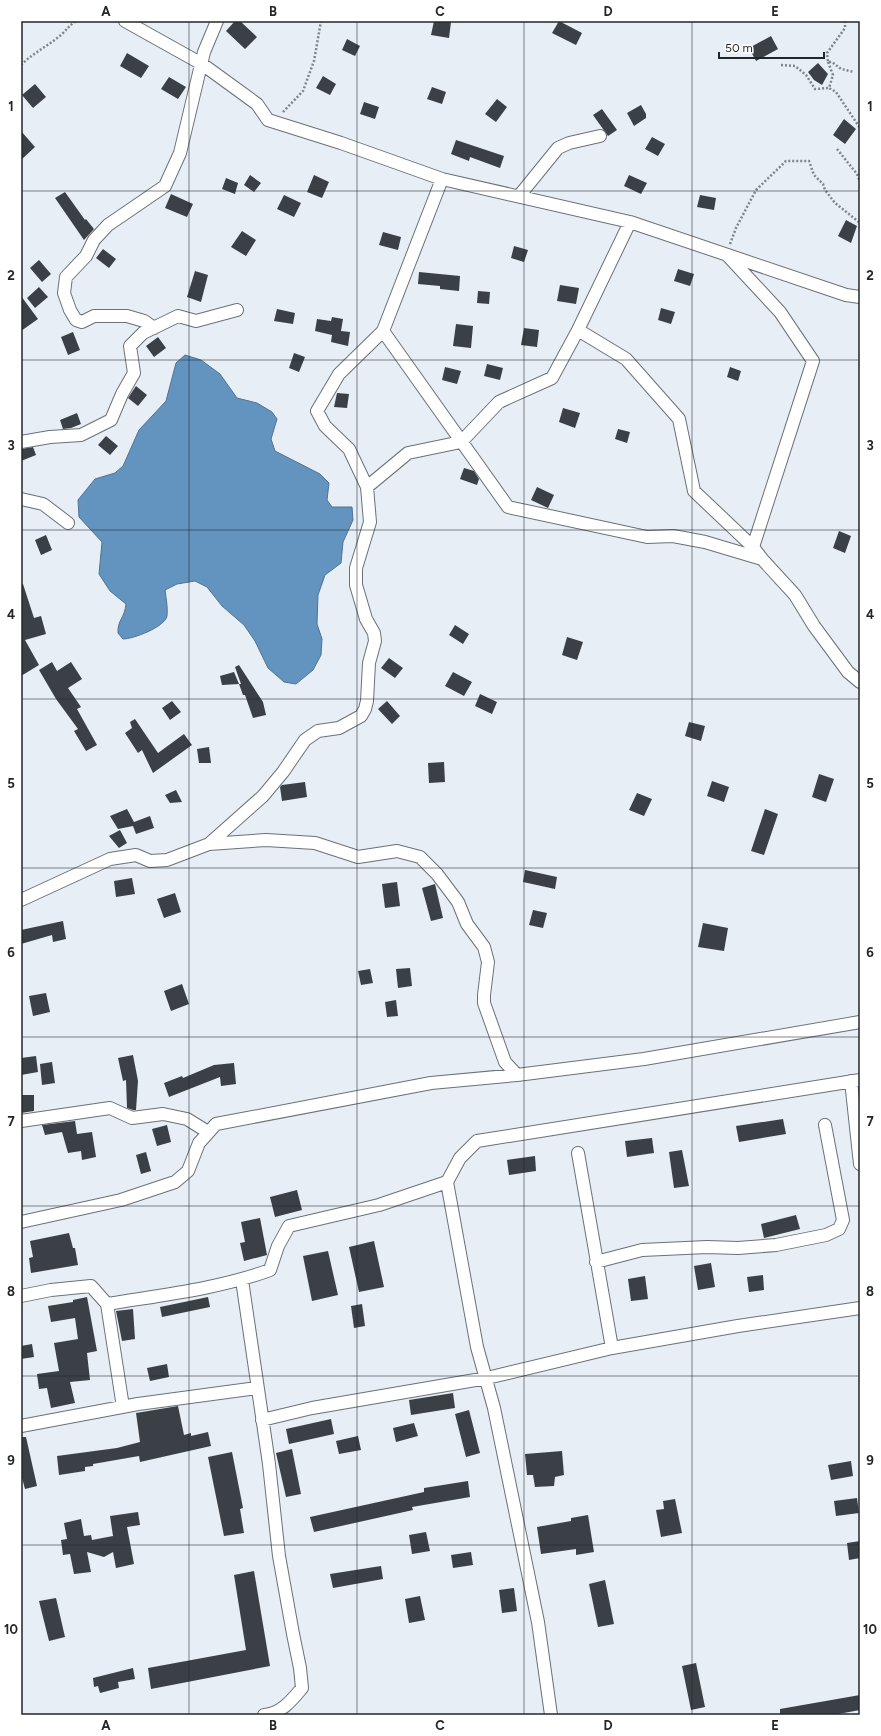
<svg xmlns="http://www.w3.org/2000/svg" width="881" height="1736" viewBox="0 0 881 1736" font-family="Figtree,sans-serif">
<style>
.water{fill:#6394bf;stroke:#507392}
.building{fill:#3a4046}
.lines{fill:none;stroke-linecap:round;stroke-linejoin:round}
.street-casing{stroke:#6a7177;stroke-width:14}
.path{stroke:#7f8488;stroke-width:2.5;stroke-dasharray:2 2;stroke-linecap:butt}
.street{stroke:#fff;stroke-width:12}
.grid{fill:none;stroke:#232628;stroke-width:1;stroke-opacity:0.55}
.neatline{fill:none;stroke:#232628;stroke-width:1.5}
.grid-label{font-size:13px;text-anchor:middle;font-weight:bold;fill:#232628}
</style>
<rect width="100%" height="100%" fill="#e7eef6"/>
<path class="water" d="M185,355L201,360L220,374L237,398L257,403L272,412L277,419L271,439L275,451L320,474L329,483L327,500L332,507H352L353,520L343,542L341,563L325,575L318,595L317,624L322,639L321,655L313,670L296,684L284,682L268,668L255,641L244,625L222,606L207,587L195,581L177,584L165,590C166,598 168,608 167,616C165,627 133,639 123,639L118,633C117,621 125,617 126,604L110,591L99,574L102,542L79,517L78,500L95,479L115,473L123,466L139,430L166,401L176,363Z"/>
<path class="building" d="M235,21H240L257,37L245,49L226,31Z
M434,21L451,22L449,38L431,35Z
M559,21L582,33L576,45L552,33Z
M771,36L778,49L756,61L749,48Z
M347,39L360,46L355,56L342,50Z
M127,53L149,66L141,78L120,66Z
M818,63L828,74L822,85L814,80L808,72Z
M323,76L336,84L330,95L316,88Z
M169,77L186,87L178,99L161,89Z
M35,84L46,97L33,108L22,95Z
M432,87L446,92L442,104L427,99Z
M497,99L507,107L496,122L485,114Z
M364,102L379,107L375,119L360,114Z
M641,105L646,114V118L634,126L627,113Z
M602,109L617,130L608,136L593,115Z
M844,119L856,129L845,144L833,135Z
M21,131L35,147L21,160Z
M652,137L665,144L658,156L645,149Z
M456,140L504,156L500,168L470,157L469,161L451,154Z
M250,175L261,183L254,192L244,185Z
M314,175L329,182L322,198L307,192Z
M629,175L647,183L641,194L624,186Z
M226,178L238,183L235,194L222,189Z
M65,192L85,220L86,219L94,229L84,240L55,198Z
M171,194L193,204L187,217L165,208Z
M284,195L301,203L294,217L277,209Z
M700,195L716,198L714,210L697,207Z
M846,220L857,226L851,243L838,236Z
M242,231L256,240L246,256L231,247Z
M383,232L401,237L398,250L379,245Z
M514,246L528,250L524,262L511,258Z
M103,249L116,259L109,268L96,258Z
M39,260L51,274L42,282L30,268Z
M678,269L694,274L690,286L674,281Z
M195,271L208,275L201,302L187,297Z
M419,272L460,276L459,291L440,289V286L418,284Z
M560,285L579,288L576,304L557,301Z
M39,287L48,297L35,308L27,298Z
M478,291L490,292L489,304L477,303Z
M21,296L38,319L21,331Z
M661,308L675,312L671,324L658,320Z
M277,309L295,313L293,324L274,321Z
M332,317L343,319L341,331L350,332L348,346L331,342L332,335L315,331L317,319L331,321Z
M456,324L473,326L471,348L453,346Z
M524,328L539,330L537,347L521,345Z
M73,332L80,350L68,355L61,337Z
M158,337L166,348L154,357L146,346Z
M294,353L305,357L299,372L289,368Z
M487,364L503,368L500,380L484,376Z
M445,367L461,371L457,384L442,380Z
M730,367L741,371L738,381L727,377Z
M136,386L147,395L138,406L128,398Z
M337,393L349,394L347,408L334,407Z
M563,408L580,413L575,428L559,422Z
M77,413L81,424L71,428L63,429L60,420Z
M618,429L630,432L627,443L615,439Z
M106,436L118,446L110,455L98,445Z
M33,447L36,455L21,461V449Z
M464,468L474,471L479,479L477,485L460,479Z
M537,487L554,495L548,508L531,500Z
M839,531L851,536L845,553L833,548Z
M46,535L52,550L41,555L35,540Z
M23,584L34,618L41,616L46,634L25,640L39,665L21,676V585Z
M455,625L469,634L463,644L449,635Z
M567,637L583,642L577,660L562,655Z
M389,658L403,668L395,678L381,668Z
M52,662L57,671L71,662L82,679L68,688L81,707L77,709L97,745L86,751L74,731L78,729L56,699L39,670Z
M239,665L263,702L266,715L253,718L245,695H243L239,684H241L235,667Z
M234,672L239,684L222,685L220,676Z
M453,672L472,682L464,696L445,686Z
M480,694L497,702L492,714L475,706Z
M172,701L181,712L170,720L162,708Z
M387,701L400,716L392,724L378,709Z
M135,719L158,753L184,734L192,745L153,773L142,750L138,753L125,733L132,728L130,722Z
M689,722L705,726L701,741L685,736Z
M209,747L211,763H199L197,749Z
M444,762L445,782L429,783L428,763Z
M819,774L834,779L826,802L812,797Z
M712,781L729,787L724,802L707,796Z
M305,782L307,797L282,801L280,787L282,785Z
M176,790L182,802L170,803L165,795Z
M637,793L652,799L644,816L629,810Z
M127,809L134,822L150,816L154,828L136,834L133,826L118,829L110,816Z
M765,809L778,814L764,855L751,851Z
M120,830L127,843L119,848L109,836Z
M525,870L557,877L555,889L523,882Z
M132,878L135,894L116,897L114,881Z
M397,882L400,906L385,908L382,884Z
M435,884L443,918L431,921L422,888Z
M175,893L181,912L164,918L157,899Z
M533,910L547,913L543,928L529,925Z
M63,921L66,939L53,942L52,935L21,944V930Z
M703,923L728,928L724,951L698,947Z
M410,968L412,986L398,988L396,969Z
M370,969L373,983L361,985L358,971Z
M182,984L189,1004L171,1011L164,991Z
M46,993L50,1012L33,1016L29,996Z
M396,1000L398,1016L387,1017L385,1002Z
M133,1055L138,1081L136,1110H133L127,1108L126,1080L123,1081L118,1058Z
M36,1056L38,1072L21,1075V1058Z
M52,1062L55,1083L42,1085L40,1064Z
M234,1063L236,1084L221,1086L220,1077L169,1097L164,1083L182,1076L183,1078L214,1065Z
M21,1095H34V1111L21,1113Z
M783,1119L786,1134L739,1142L736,1126Z
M75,1121L77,1134L92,1132L96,1157L82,1160L81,1151L68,1153L62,1132L45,1135L42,1125Z
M167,1125L171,1142L157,1146L152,1129Z
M652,1138L654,1153L627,1157L625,1141Z
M682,1150L689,1186L674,1188L669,1152Z
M146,1152L151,1171L141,1174L136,1155Z
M535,1156L536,1171L509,1175L507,1160Z
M297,1190L302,1210L275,1217L270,1197Z
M796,1215L800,1229L764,1238L761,1224Z
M260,1218L267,1255L244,1261L240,1243L245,1242L241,1222Z
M69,1233L73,1248H75L78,1265L31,1273L29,1258L33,1257L30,1241Z
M374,1241L384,1287L359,1292L349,1247Z
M328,1251L338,1295L312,1301L303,1256Z
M711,1263L715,1287L698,1290L694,1266Z
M763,1275L764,1290L749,1292L747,1277Z
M645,1276L648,1299L631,1301L628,1279Z
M87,1297L97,1351L87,1353L90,1380L70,1382L75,1403L51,1408L47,1388L39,1389L37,1374L59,1371L54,1343L78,1339L75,1318L51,1322L48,1306L73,1302V1300Z
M208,1297L210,1307L162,1317L160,1307Z
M362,1304L365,1326L354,1328L351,1306Z
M133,1309L135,1339L122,1341L116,1311Z
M32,1344L34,1357L21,1359V1346Z
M167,1364L169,1377L150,1381L147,1368Z
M453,1393L455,1408L411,1415L409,1400Z
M178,1406L184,1435L191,1433V1436L208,1432L211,1446L140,1462L139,1456L93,1464V1466L85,1467V1471L59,1475L57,1456L117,1448L140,1442L136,1413Z
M469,1410L480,1453L466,1457L455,1414Z
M331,1419L334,1434L289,1444L286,1429Z
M414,1423L418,1436L396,1442L393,1428Z
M358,1436L361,1450L339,1454L336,1441Z
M21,1437H26L37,1486L25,1489L21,1474Z
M292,1449L301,1494L286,1497L276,1453Z
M562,1451L564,1475L555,1477L554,1486L535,1487L533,1475H527L525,1454Z
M232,1452L243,1508L240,1509L244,1533L224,1536L208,1457Z
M851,1461L853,1476L831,1480L828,1465Z
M468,1481L470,1497L412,1507L413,1510L314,1532L310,1517L424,1492V1488Z
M857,1498L859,1513L836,1516L834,1501Z
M675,1499L682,1533L661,1537L656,1510L664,1509L663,1501Z
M138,1512L140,1525L127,1527L134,1564L116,1568L113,1552L104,1557L87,1552L91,1572L74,1574L70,1554L63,1555L61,1540L67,1539L64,1523L81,1519L84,1536L91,1535L92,1540L113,1536L110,1516Z
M588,1515L594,1552L576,1555V1549L541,1554L537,1527L571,1521V1518Z
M426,1532L430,1551L412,1554L409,1535Z
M860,1541V1558L849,1560L847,1543Z
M471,1552L473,1565L453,1568L451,1555Z
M381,1566L383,1579L333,1588L330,1574Z
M254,1571L270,1666L151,1689L148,1668L246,1650L234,1575Z
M605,1580L614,1624L598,1627L589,1584Z
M514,1588L517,1611L502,1613L499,1590Z
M420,1596L425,1620L409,1623L405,1599Z
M56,1598L65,1637L49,1641L39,1601Z
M696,1663L705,1707L691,1710L682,1666Z
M133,1668L135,1679L118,1682L119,1688L100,1693L98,1686L94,1687L93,1678Z
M860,1695V1710L833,1715H780V1709Z"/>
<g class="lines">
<g class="street-casing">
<path id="street" d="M125,21L202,64L257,104L268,120L341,143L442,179L630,222L846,295L860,297
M519,196L558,148L569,143L600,136
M727,255L780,312L813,361L753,547
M154,328L144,321L127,316H94L82,322L76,320L70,310L64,293L66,277L86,256L94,240L108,225L165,186L180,153L204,52L217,21
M578,330L626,359L679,419L694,491L753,547L762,559L795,595L814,626L848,672L860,682
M383,331L508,507L647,537L673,536L705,542L762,559
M21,442L50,437L81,435L111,420L122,394L134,373L130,346L143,333L178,316L196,321L237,310
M367,487L408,453L461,442L499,402L552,378L578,330L630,222
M21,499L43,504L68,523
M209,844L266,840L315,843L358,857L397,851L420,857L437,874L458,902L467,924L484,947L488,962L484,995V1003L505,1062L517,1075
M21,900L110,859L136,855L150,861L167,860L209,844L263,796L283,772L305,740L318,731L339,728L361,716L365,709L367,701L369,663L375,641L374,633L366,619L356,585V568L370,522L367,487L349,449L325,426L317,411L339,374L383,331L442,179
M851,1081L860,1164
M21,1121L110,1108L132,1118L163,1114L187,1119L208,1132
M578,1153L612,1348
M447,1182L477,1347L494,1408L538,1622L551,1715
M21,1222L121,1200L175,1182L188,1171L199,1143L216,1124L431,1083L517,1075L644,1059L860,1022
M596,1262L642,1250L707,1247L738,1248L776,1245L826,1235L839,1229L843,1220L825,1125
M242,1280L269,1464L279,1556L293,1634L300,1668L302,1688C292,1700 281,1714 264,1715
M21,1296L51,1290L91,1286L107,1304L123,1407
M107,1304C161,1295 218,1289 270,1270L278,1246L289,1226L379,1205L447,1182L460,1158L477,1141L860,1080
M262,1420L312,1408L487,1378L612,1348L738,1326L860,1308
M21,1426L138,1404L257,1388"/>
</g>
<path class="path" d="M845,21V28L827,53L828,62H832L841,69L854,72
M828,62L833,75L829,88L836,92L860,128
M21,65C34,52 50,45 62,34C67,29 70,25 76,21
M781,65L795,66L806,75L815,89L829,88
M283,112L303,91L314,61L321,21
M837,149L857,174L860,182
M730,244L736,228L756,190L786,161H809L814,175L823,184L825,190L835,203L860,223"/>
<use href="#street" class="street"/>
</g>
<path class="grid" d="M189,21V1715M357,21V1715M524,21V1715M692,21V1715M21,191H860M21,360H860M21,530H860M21,699H860M21,868H860M21,1037H860M21,1206H860M21,1376H860M21,1545H860"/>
<rect width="881" height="1736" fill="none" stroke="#ffffff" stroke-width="44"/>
<path d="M719 52v6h105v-6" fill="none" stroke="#232628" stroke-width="2"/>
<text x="725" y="52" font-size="12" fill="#232628" stroke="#ffffff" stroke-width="3" paint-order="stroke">50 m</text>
<rect x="22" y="22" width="837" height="1692" class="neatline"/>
<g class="grid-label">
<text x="106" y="16">A</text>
<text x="273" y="16">B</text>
<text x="440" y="16">C</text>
<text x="608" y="16">D</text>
<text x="775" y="16">E</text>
<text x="11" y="111">1</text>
<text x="870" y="111">1</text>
<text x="11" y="280">2</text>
<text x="870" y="280">2</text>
<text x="11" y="450">3</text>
<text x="870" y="450">3</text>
<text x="11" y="619">4</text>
<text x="870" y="619">4</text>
<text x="11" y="788">5</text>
<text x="870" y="788">5</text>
<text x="11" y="957">6</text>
<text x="870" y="957">6</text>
<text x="11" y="1126">7</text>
<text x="870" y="1126">7</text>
<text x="11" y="1296">8</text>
<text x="870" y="1296">8</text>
<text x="11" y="1465">9</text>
<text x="870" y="1465">9</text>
<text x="11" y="1634">10</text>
<text x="870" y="1634">10</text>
<text x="106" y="1730">A</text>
<text x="273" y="1730">B</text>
<text x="440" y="1730">C</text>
<text x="608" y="1730">D</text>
<text x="775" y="1730">E</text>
</g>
</svg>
